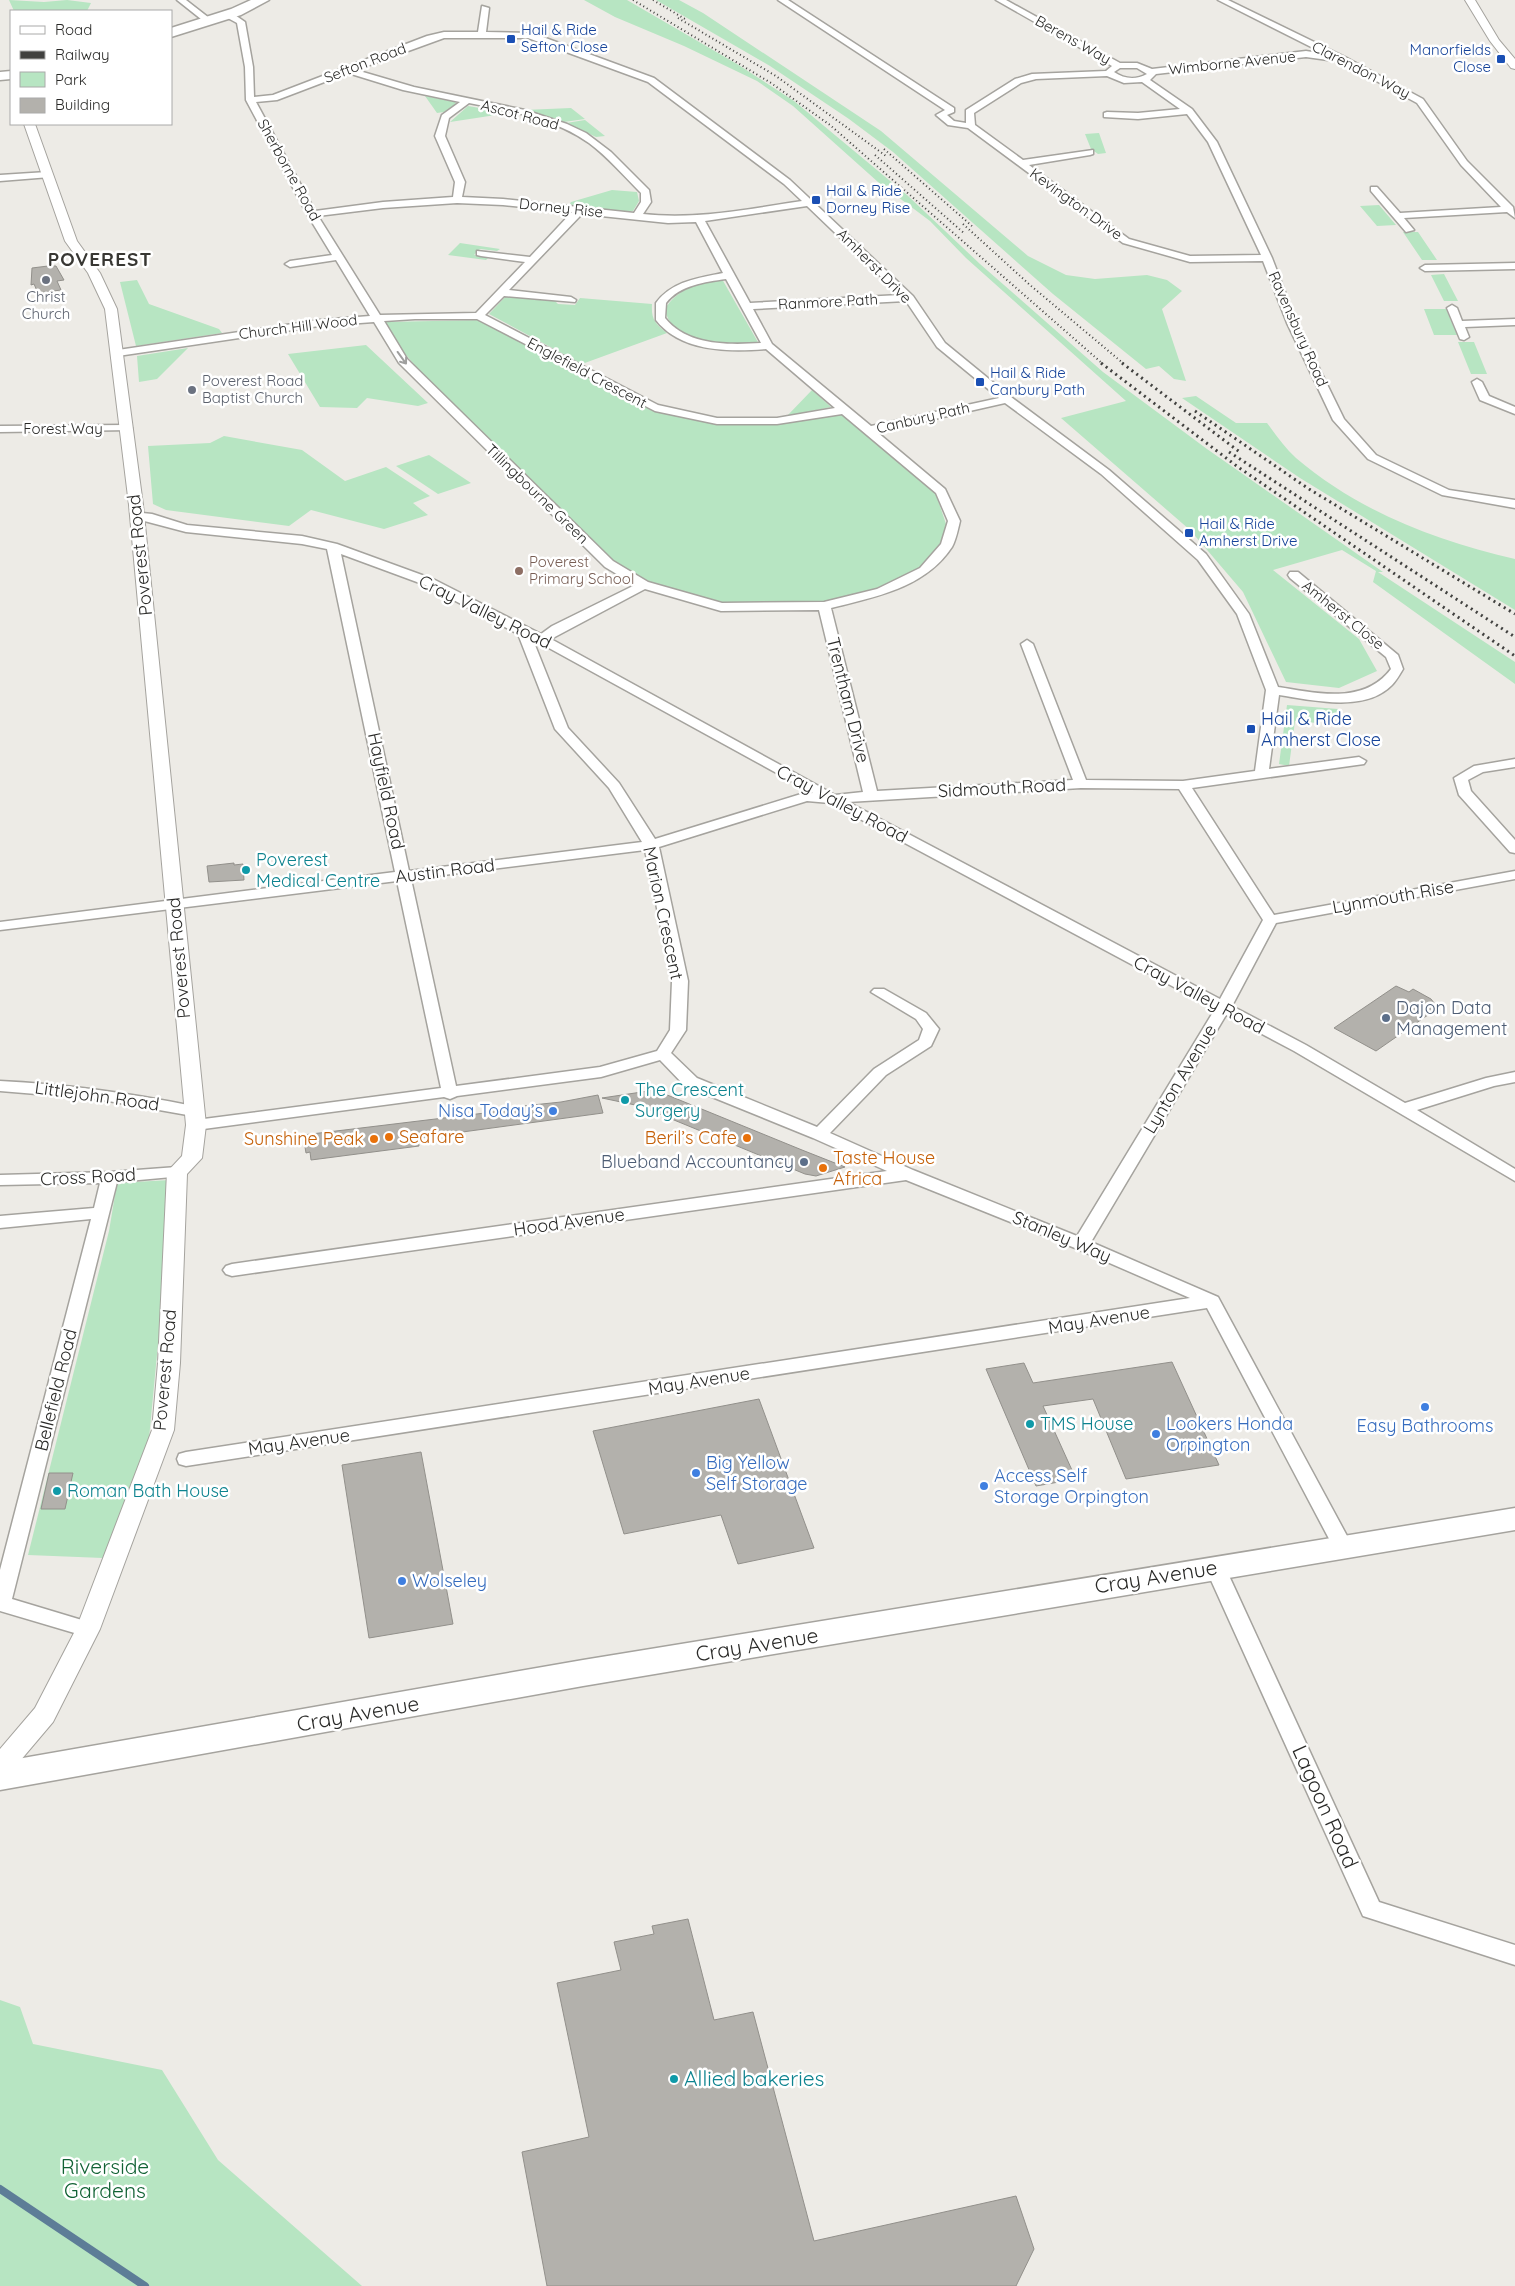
<svg xmlns="http://www.w3.org/2000/svg" width="1515" height="2286" viewBox="0 0 1515 2286" font-family="Quicksand,sans-serif">
<style>
.green{fill:#b7e5c2}
.lines{fill:none;stroke-linecap:round;stroke-linejoin:round}
.stream{stroke:#5d7d97;stroke-width:8}
.building{fill:#b3b1ac;stroke:#92908b}
.minor-casing{stroke:#a5a39e;stroke-width:3}
.tertiary-casing{stroke:#a5a39e;stroke-width:2}
.primary-casing{stroke:#a5a39e;stroke-width:3}
.minor{fill:#fff;fill-rule:evenodd}
.tertiary{fill:#fff;fill-rule:evenodd}
.primary{fill:#fff;fill-rule:evenodd}
.rail-far1{stroke:#41413f;stroke-width:2;stroke-dasharray:1 3;stroke-linecap:butt}
.rail{stroke:#41413f;stroke-width:3;stroke-dasharray:2 4;stroke-linecap:butt}
.oneway{stroke:#9f9f9e}
.transit-dot{fill:#1a4fb4;stroke:#fff;stroke-width:2}
.worship-dot{fill:#6b7280;stroke:#fff;stroke-width:2}
.education-dot{fill:#8d6e63;stroke:#fff;stroke-width:2}
.culture-dot{fill:#0f9aa8;stroke:#fff;stroke-width:2}
.service-dot{fill:#5c6f8a;stroke:#fff;stroke-width:2}
.shop-dot{fill:#3f7fe0;stroke:#fff;stroke-width:2}
.food-dot{fill:#e8710a;stroke:#fff;stroke-width:2}
.labels{text-anchor:middle;stroke-width:5;stroke-linejoin:round;paint-order:stroke}
.far-transit-label{font-size:15px;fill:#164399;stroke:#fff;text-anchor:start}
.far-street-label{font-size:15px;fill:#2a2a28;stroke:#fff}
.far-worship-label{font-size:15px;fill:#5b616d;stroke:#fff}
.far-education-label{font-size:15px;fill:#785e54;stroke:#fff;text-anchor:start}
.street-label{font-size:18px;fill:#2a2a28;stroke:#fff}
.transit-label{font-size:18px;fill:#164399;stroke:#fff;text-anchor:start}
.culture-label{font-size:18px;fill:#0d838f;stroke:#fff;text-anchor:start}
.service-label{font-size:18px;fill:#4e5e75;stroke:#fff;text-anchor:start}
.shop-label{font-size:18px;fill:#366cbe;stroke:#fff;text-anchor:start}
.food-label{font-size:18px;fill:#c56008;stroke:#fff;text-anchor:start}
.far-district-label{font-size:19px;font-weight:bold;letter-spacing:1px;fill:#383733;stroke:#fff}
.near-street-label{font-size:21px;fill:#2a2a28;stroke:#fff}
.near-culture-label{font-size:21px;fill:#0d838f;stroke:#fff;text-anchor:start}
.near-park-label{font-size:21px;fill:#116234;stroke:#fff}
</style>
<rect width="100%" height="100%" fill="#edebe6"/>
<path class="green" d="M9,0L44,2L67,0L91,3L87,11H14Z
M584,0H627L737,64L794,101L907,195L980,264L1103,372L1207,449L1383,572H1378L1515,662V684L1373,582L1376,571L1342,550L1273,570L1359,639L1377,671L1339,688L1286,682L1243,592L1190,530L1061,418L1126,401L966,258L930,221L878,182L793,106L757,81L684,46L615,17Z
M656,0H679L703,13L881,131L1028,256L1066,275L1095,279L1147,275L1167,280L1182,291L1162,309L1186,381L1174,379L1159,366L1146,369L1053,294L893,152L849,119L770,66Z
M425,96L455,102L456,104L444,112L437,113Z
M468,106L509,113L450,122Z
M571,108L585,119L564,122L524,110Z
M585,120L605,136L596,137L566,123Z
M1099,133L1106,153L1098,154L1091,149L1085,134Z
M612,190L637,192L639,201L633,211L625,212L569,205L571,202Z
M1379,205L1396,225L1377,226L1360,206Z
M1403,232H1418L1437,260H1422Z
M460,243L500,249L497,251L480,249L474,255L489,257L486,260L448,255Z
M1444,274L1458,301H1444L1431,275Z
M722,279L759,344C732,345 670,345 665,309C678,288 699,283 722,279Z
M137,280L149,304L219,329L222,333L136,346L120,282Z
M507,295L553,299L558,304L575,305L580,298L652,304C651,319 655,324 667,333L582,364L489,314Z
M1424,309H1446L1457,335H1434Z
M482,320L656,412L713,423L779,424L845,414L935,491L947,527L941,546L918,569L878,589L813,604H723L665,589L620,567L433,387L401,349L384,322Z
M1458,342H1474L1487,374H1471Z
M366,345L428,403L418,406L367,398L357,408L320,407L288,354Z
M188,348L157,379L139,382L137,356Z
M812,390L831,407L787,416Z
M1196,396L1236,423H1267C1276,435 1285,448 1296,458C1358,511 1436,541 1515,559V610L1300,478L1182,398Z
M224,436L302,450L345,481L386,467L430,496L413,503L428,515L384,529L311,510L289,526L166,510L153,504L148,446L210,443Z
M429,455L471,483L438,494L396,466Z
M1287,705L1338,709L1341,715L1318,719L1317,723L1295,721L1289,766L1279,764Z
M170,1180L162,1302L148,1449L103,1558L28,1555L109,1231L117,1183Z
M0,2000L20,2007L33,2044L162,2070L218,2160L362,2286H0Z"/>
<g class="lines">
<path class="stream" d="M0,2189L145,2286"/>
</g>
<path class="building" d="M48,266H56L64,280L57,281L61,290L38,293L34,284L31,285L32,268Z
M234,863V865L243,864L244,880L209,882L207,866Z
M1396,986L1409,992L1413,989L1431,999L1438,1008L1376,1051L1334,1028Z
M655,1090L802,1150L845,1167L816,1176L805,1174L640,1106L602,1098Z
M598,1095L603,1113L418,1138L419,1146L311,1160L310,1152L306,1153L303,1135L485,1113V1110L561,1102Z
M1172,1362L1219,1465L1126,1479L1093,1399L1043,1406L1076,1479L1036,1486L986,1369L1024,1363L1033,1383Z
M759,1399L814,1548L738,1564L721,1515L624,1534L593,1431Z
M421,1452L453,1624L369,1638L342,1465Z
M49,1473H73L65,1509H41Z
M688,1919L714,2020L753,2012L814,2241L1016,2196L1034,2249L1016,2286H547L522,2152L589,2137L557,1983L621,1970L614,1942L654,1934L652,1926Z"/>
<g class="lines">
<g class="minor-casing">
<path id="minor" d="M177,0H186L213,21L206,23Z
M778,0H788L954,108V112L947,115L954,121L966,123V110L1015,79L1032,74L1106,71L1112,66L996,0H1006L1120,63H1137L1152,69L1306,51L1325,54L1218,0H1228L1345,57L1423,99L1467,161L1513,207L1515,218L1507,212L1404,218L1414,230L1406,232L1371,191V187H1377L1400,213L1501,207L1461,165L1417,103L1332,57L1328,60L1306,57L1156,74L1150,80L1192,109L1217,142L1272,258L1297,323L1344,419L1376,455L1449,490L1515,500V508L1442,495L1368,459L1333,420L1287,323L1263,261L1190,262L1123,243L968,128L948,125L936,115L945,110ZM1120,68H1137L1147,74C1136,80 1124,79 1114,72ZM1107,76L1124,83L1142,82L1180,109L1138,113L1107,112L1104,113V117L1138,119L1187,114L1208,142L1261,255L1190,256L1129,239L1029,165L1090,155L1093,154V150L1023,160L975,125L974,113L1021,83L1036,79Z
M482,6L489,8L486,32L532,33L654,78L790,180L913,296L945,343L1011,397L1109,470L1206,554L1249,614L1278,687C1317,693 1364,705 1391,669L1386,657L1290,578L1288,575L1290,572H1298L1398,655L1403,669C1400,674 1396,681 1392,685C1365,713 1312,700 1279,695L1269,769L1359,757L1366,761L1364,764L1192,788L1274,915L1515,871V879L1276,923L1232,1006L1306,1045L1405,1103L1486,1078L1515,1072V1082L1494,1086L1417,1110L1515,1169V1181L1294,1051L1226,1015L1091,1242L1218,1297L1353,1547L1350,1552L1343,1554L1336,1552L1207,1308L186,1466L179,1464L177,1459L179,1454L186,1452L1190,1298L1075,1248L906,1180L232,1276L226,1274L223,1270L226,1266L232,1264L887,1171L813,1138L685,1086L660,1060L601,1077L457,1096L450,1099L444,1097L196,1130L190,1129L188,1125L190,1121L196,1120L441,1088L397,881L0,930V922L395,872L327,549L302,544L186,532L133,518V512L152,514L187,525L302,536L337,544L433,579L541,634L552,626L635,585L605,567L399,363L374,322L319,326L118,356L113,353L118,350L319,320L370,316L336,260L290,267L285,264L290,261L332,255L307,214L246,100L245,67L237,23L226,17V13H232L245,22L253,67L254,97L273,95L427,36L444,32H478ZM444,38H528L648,82L784,184L802,201C749,209 696,220 643,214L651,202L649,190L611,152L586,133L567,124L525,110L414,87L356,70ZM348,73L403,90L460,102L442,115L435,136L455,182L453,197L383,202L315,211L256,102L277,100ZM469,103C510,111 554,118 589,143C608,157 624,176 641,193V202L634,213L503,199L462,197L465,182L445,136L449,118ZM457,203L503,205L572,212L530,257L477,251V255L481,256L525,262L476,313L380,315L318,216L383,208ZM807,206L900,295L750,303L705,221ZM582,214L668,223L696,222L723,273C698,278 672,281 656,303V320C681,352 728,352 766,349L835,408L777,418H717L658,405L485,315L504,296L575,302L576,300L571,297L509,290ZM726,279L761,343C729,345 687,346 665,318L666,303C680,285 705,282 726,279ZM906,301L937,347L999,398L871,426L772,344L753,309ZM415,319H477L655,411L717,424H777L842,414L936,493L948,521L941,544L920,568L877,589L824,602L722,603L648,582L613,561L407,359L384,321ZM1005,403L1101,474L1198,560L1237,614L1266,690L1255,771L1183,781L1086,780L1033,644L1027,640L1021,644L1073,780L877,791L831,608C875,597 925,588 952,547C956,540 958,529 960,521L945,489L877,432ZM341,554L425,585L518,634L555,729L609,788L642,842L409,871ZM645,589L721,611L819,610L863,792L835,795L551,639ZM533,640L538,642L813,793L801,794L655,839L619,783L568,728ZM1081,788L1179,789L1263,920L1220,999L848,802ZM807,801L830,803L1215,1009L1077,1236L913,1170L830,1133L886,1075L931,1046L939,1029L926,1013L884,989H874L871,992L916,1019L923,1029L919,1040L874,1069L817,1127L697,1078L671,1053L686,1030L688,981L659,847ZM645,850L672,981L670,1030L657,1051L600,1067L456,1086L411,879Z
M47,172L50,173V177L0,181V175Z
M1515,263V269L1425,271L1420,268L1425,265Z
M1452,305L1457,308L1462,321L1515,319V325L1465,327L1469,337L1464,340L1460,339L1447,308Z
M1477,379L1482,382L1489,396L1515,407V414L1480,400L1472,382Z
M126,425L132,428L130,430L0,432V426Z
M1515,759V767L1483,772L1468,780L1471,791L1515,840V853L1510,852L1459,795L1454,778L1474,766Z
M0,1081C65,1084 129,1093 193,1106L199,1107L201,1111L199,1115L193,1116L97,1099L0,1091Z
M177,1167L183,1168L185,1172L183,1176L117,1182L12,1599L95,1624L98,1629L95,1634L88,1637L0,1611V1570L91,1219L0,1228V1216L94,1208L100,1183L0,1185V1175L110,1172Z
M1215,1560L1222,1562L1225,1567L1379,1902L1515,1945V1965L1363,1916L1205,1567L1208,1562Z"/>
</g>
<g class="tertiary-casing">
<path id="tertiary" d="M1465,0H1475L1499,40L1515,59V69L1511,68L1490,41Z
M24,124H35L77,241L100,273L117,309L143,505L206,1125L202,1158L187,1174L180,1363L174,1430L100,1629L53,1722L9,1774L0,1777V1749L35,1708L76,1629L152,1430L158,1363L167,1172L182,1156L186,1125L129,505L105,309L88,273L65,241Z"/>
</g>
<g class="primary-casing">
<path id="primary" d="M251,0H269L241,15L171,37V28L231,9Z
M11,71V79L0,80V72Z
M1515,1508V1530L583,1686L0,1790V1762L583,1660Z"/>
</g>
<use href="#minor" class="minor"/>
<use href="#tertiary" class="tertiary"/>
<use href="#primary" class="primary"/>
<path class="rail-far1" d="M633,0L771,83L830,125L1103,364
M653,0L685,19
M678,18L776,76L886,156
M884,149L972,226
M875,155L965,234
M963,224L1030,285L1124,364"/>
<path class="rail" d="M1101,363L1238,467L1515,656
M1122,363L1241,453
M1195,411L1309,489L1515,614
M1229,452L1515,637"/>
</g>
<defs><path id="oneway-shaft" d="M-6 0H5M1.5-3L5.5 0L1.5 3" fill="none" stroke-width="1.6" stroke-linecap="round" stroke-linejoin="round" transform="scale(1.25)"/></defs>
<use class="oneway" href="#oneway-shaft" transform="translate(402 358) rotate(54)"/>
<g class="transit-dot">
<rect x="506" y="34" width="10" height="10" rx="2.5"/>
<rect x="1496" y="54" width="10" height="10" rx="2.5"/>
<rect x="811" y="195" width="10" height="10" rx="2.5"/>
<rect x="975" y="377" width="10" height="10" rx="2.5"/>
<rect x="1184" y="528" width="10" height="10" rx="2.5"/>
<rect x="1246" y="724" width="10" height="10" rx="2.5"/>
</g>
<g class="worship-dot">
<circle cx="46" cy="280" r="5"/>
<circle cx="192" cy="390" r="5"/>
</g>
<circle class="education-dot" cx="519" cy="571" r="5"/>
<g class="culture-dot">
<circle cx="246" cy="870" r="5"/>
<circle cx="625" cy="1100" r="5"/>
<circle cx="1030" cy="1424" r="5"/>
<circle cx="57" cy="1491" r="5"/>
<circle cx="674" cy="2079" r="5"/>
</g>
<g class="service-dot">
<circle cx="1386" cy="1018" r="5"/>
<circle cx="804" cy="1162" r="5"/>
</g>
<g class="shop-dot">
<circle cx="553" cy="1111" r="5"/>
<circle cx="1425" cy="1407" r="5"/>
<circle cx="1156" cy="1434" r="5"/>
<circle cx="696" cy="1473" r="5"/>
<circle cx="984" cy="1486" r="5"/>
<circle cx="402" cy="1581" r="5"/>
</g>
<g class="food-dot">
<circle cx="389" cy="1137" r="5"/>
<circle cx="747" cy="1138" r="5"/>
<circle cx="374" cy="1139" r="5"/>
<circle cx="823" cy="1168" r="5"/>
</g>
<g class="labels">
<g class="far-transit-label">
<text x="521" y="35">Hail &amp; Ride<tspan x="521" dy="17">Sefton Close</tspan></text>
<text x="1491" y="55" text-anchor="end">Manorfields<tspan x="1491" dy="17">Close</tspan></text>
<text x="826" y="196">Hail &amp; Ride<tspan x="826" dy="17">Dorney Rise</tspan></text>
<text x="990" y="378">Hail &amp; Ride<tspan x="990" dy="17">Canbury Path</tspan></text>
<text x="1199" y="529">Hail &amp; Ride<tspan x="1199" dy="17">Amherst Drive</tspan></text>
</g>
<g class="far-street-label">
<text transform="translate(1073 40) rotate(29)" y="5">Berens Way</text>
<text transform="translate(365 63) rotate(-21)" y="5">Sefton Road</text>
<text transform="translate(1232 63) rotate(-6)" y="5">Wimborne Avenue</text>
<text transform="translate(1361 70) rotate(27)" y="5">Clarendon Way</text>
<text transform="translate(520 115) rotate(15)" y="5">Ascot Road</text>
<text transform="translate(289 170) rotate(61)" y="5">Sherborne Road</text>
<text transform="translate(1076 204) rotate(36)" y="5">Kevington Drive</text>
<text transform="translate(561 208) rotate(6)" y="5">Dorney Rise</text>
<text transform="translate(874 266) rotate(45)" y="5">Amherst Drive</text>
<text transform="translate(828 302) rotate(-3)" y="5">Ranmore Path</text>
<text transform="translate(298 327) rotate(-7)" y="5">Church Hill Wood</text>
<text transform="translate(1298 329) rotate(66)" y="5">Ravensbury Road</text>
<text transform="translate(587 373) rotate(28)" y="5">Englefield Crescent</text>
<text transform="translate(923 418) rotate(-13)" y="5">Canbury Path</text>
<text x="63" y="434">Forest Way</text>
<text transform="translate(537 494) rotate(44)" y="5">Tillingbourne Green</text>
<text transform="translate(1343 615) rotate(39)" y="5">Amherst Close</text>
</g>
<g class="far-worship-label">
<text x="46" y="302">Christ<tspan x="46" dy="17">Church</tspan></text>
<text x="202" y="386" text-anchor="start">Poverest Road<tspan x="202" dy="17">Baptist Church</tspan></text>
</g>
<g class="far-education-label">
<text x="529" y="567">Poverest<tspan x="529" dy="17">Primary School</tspan></text>
</g>
<g class="street-label">
<text transform="translate(140 555) rotate(-96)" y="6">Poverest Road</text>
<text transform="translate(485 612) rotate(26)" y="6">Cray Valley Road</text>
<text transform="translate(848 700) rotate(76)" y="6">Trentham Drive</text>
<text transform="translate(1002 788) rotate(-3)" y="6">Sidmouth Road</text>
<text transform="translate(386 791) rotate(78)" y="6">Hayfield Road</text>
<text transform="translate(842 804) rotate(28)" y="6">Cray Valley Road</text>
<text transform="translate(445 871) rotate(-7)" y="6">Austin Road</text>
<text transform="translate(1393 897) rotate(-10)" y="6">Lynmouth Rise</text>
<text transform="translate(663 913) rotate(78)" y="6">Marion Crescent</text>
<text transform="translate(179 958) rotate(-95)" y="6">Poverest Road</text>
<text transform="translate(1199 995) rotate(28)" y="6">Cray Valley Road</text>
<text transform="translate(1180 1079) rotate(-59)" y="6">Lynton Avenue</text>
<text transform="translate(97 1096) rotate(8)" y="6">Littlejohn Road</text>
<text transform="translate(88 1177) rotate(-3)" y="6">Cross Road</text>
<text transform="translate(569 1222) rotate(-8)" y="6">Hood Avenue</text>
<text transform="translate(1062 1237) rotate(23)" y="6">Stanley Way</text>
<text transform="translate(1099 1320) rotate(-9)" y="6">May Avenue</text>
<text transform="translate(165 1370) rotate(-85)" y="6">Poverest Road</text>
<text transform="translate(699 1381) rotate(-9)" y="6">May Avenue</text>
<text transform="translate(56 1390) rotate(-76)" y="6">Bellefield Road</text>
<text transform="translate(299 1442) rotate(-8)" y="6">May Avenue</text>
</g>
<g class="transit-label">
<text x="1261" y="725">Hail &amp; Ride<tspan x="1261" dy="21">Amherst Close</tspan></text>
</g>
<g class="culture-label">
<text x="256" y="866">Poverest<tspan x="256" dy="21">Medical Centre</tspan></text>
<text x="635" y="1096">The Crescent<tspan x="635" dy="21">Surgery</tspan></text>
<text x="1040" y="1430">TMS House</text>
<text x="67" y="1497">Roman Bath House</text>
</g>
<g class="service-label">
<text x="1396" y="1014">Dajon Data<tspan x="1396" dy="21">Management</tspan></text>
<text x="794" y="1168" text-anchor="end">Blueband Accountancy</text>
</g>
<g class="shop-label">
<text x="543" y="1117" text-anchor="end">Nisa Today’s</text>
<text x="1166" y="1430">Lookers Honda<tspan x="1166" dy="21">Orpington</tspan></text>
<text x="1425" y="1432" text-anchor="middle">Easy Bathrooms</text>
<text x="706" y="1469">Big Yellow<tspan x="706" dy="21">Self Storage</tspan></text>
<text x="994" y="1482">Access Self<tspan x="994" dy="21">Storage Orpington</tspan></text>
<text x="412" y="1587">Wolseley</text>
</g>
<g class="food-label">
<text x="399" y="1143">Seafare</text>
<text x="737" y="1144" text-anchor="end">Beril’s Cafe</text>
<text x="364" y="1145" text-anchor="end">Sunshine Peak</text>
<text x="833" y="1164">Taste House<tspan x="833" dy="21">Africa</tspan></text>
</g>
<g class="far-district-label">
<text x="100" y="266">POVEREST</text>
</g>
<g class="near-street-label">
<text transform="translate(1156 1577) rotate(-9)" y="7">Cray Avenue</text>
<text transform="translate(757 1645) rotate(-9)" y="7">Cray Avenue</text>
<text transform="translate(358 1714) rotate(-10)" y="7">Cray Avenue</text>
<text transform="translate(1325 1807) rotate(66)" y="7">Lagoon Road</text>
</g>
<g class="near-culture-label">
<text x="684" y="2086">Allied bakeries</text>
</g>
<g class="near-park-label">
<text x="105" y="2174">Riverside<tspan x="105" dy="24">Gardens</tspan></text>
</g>
</g>
<rect x="10" y="10" width="162" height="115" fill="#ffffff" stroke="#aaaaa9"/>
<rect x="20" y="26" width="25" height="8" fill="#ffffff" stroke="#aaaaa9"/>
<text x="55" y="35" font-size="15" fill="#2a2a28">Road</text>
<rect x="20" y="51" width="25" height="8" fill="#41413f" stroke="#aaaaa9"/>
<text x="55" y="60" font-size="15" fill="#2a2a28">Railway</text>
<rect x="20" y="72" width="25" height="15" fill="#b7e5c2" stroke="#aaaaa9"/>
<text x="55" y="85" font-size="15" fill="#2a2a28">Park</text>
<rect x="20" y="98" width="25" height="15" fill="#b3b1ac" stroke="#aaaaa9"/>
<text x="55" y="110" font-size="15" fill="#2a2a28">Building</text>
</svg>
